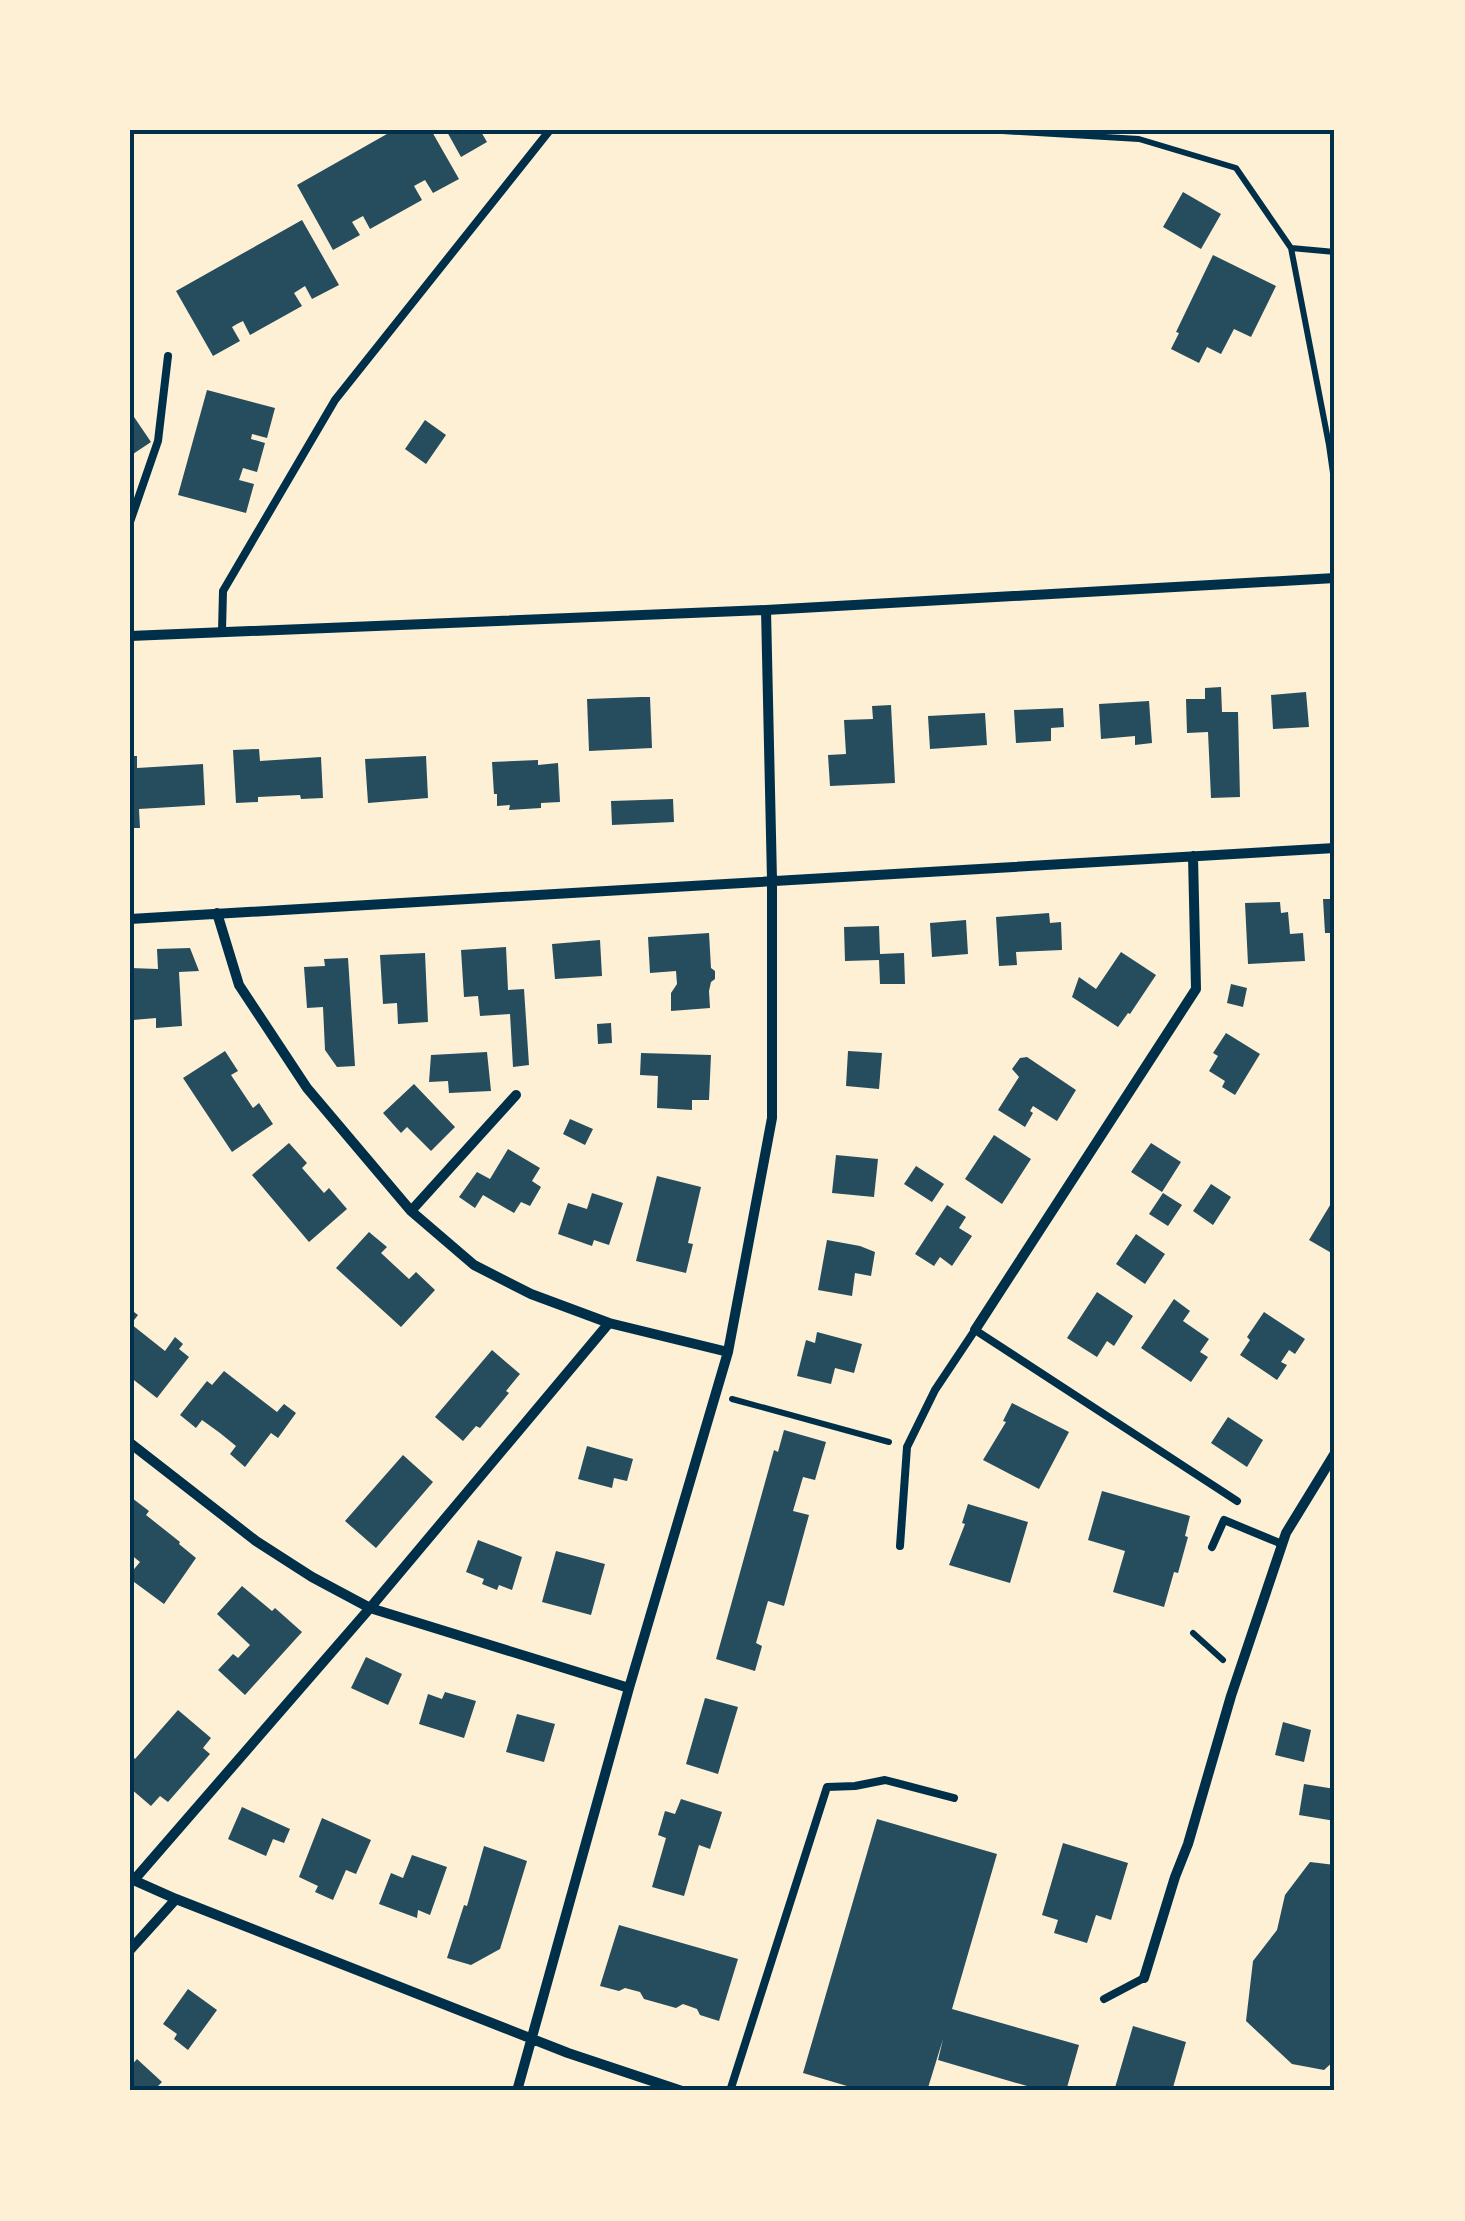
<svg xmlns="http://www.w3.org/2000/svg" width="1465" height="2221" viewBox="0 0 1465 2221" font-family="'IBM Plex Sans',sans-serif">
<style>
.building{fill:#264d5e}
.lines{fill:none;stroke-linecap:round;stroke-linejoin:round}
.path{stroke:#003049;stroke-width:6}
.service{stroke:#003049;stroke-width:8}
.minor{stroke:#003049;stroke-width:10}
.neatline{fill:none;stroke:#003049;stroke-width:4}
</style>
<rect width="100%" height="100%" fill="#fdf0d5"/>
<path class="building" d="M394,130H431L459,179L433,193L425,180L414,186L422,200L370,229L363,216L352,222L360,235L333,250L297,185Z
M446,130H480L487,142L461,157Z
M1183,192L1221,214L1201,249L1163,227Z
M302,220L339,285L312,299L305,286L294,293L302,306L250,335L243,321L237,324L232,327L240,341L213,356L176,291Z
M1213,255L1276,286L1251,337L1234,329L1221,354L1207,347L1199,363L1171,349L1179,333L1176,332Z
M207,390L275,408L267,438L252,434L251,439L265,443L257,472L243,468L239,480L254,484L246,513L178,495Z
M130,411L151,442L130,456Z
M425,420L446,435L426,464L405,449Z
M1221,687L1222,712H1238L1240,797L1211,798L1208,732L1187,733L1186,699H1205V688Z
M1306,692L1309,727L1273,729L1271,695Z
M641,697H650L652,748L589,751L587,699Z
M1149,701L1152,743L1135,745V736L1101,739L1099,704Z
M891,705L895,783L830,786L828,755L846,754L844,720L873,719L872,706Z
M1063,708L1064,727L1051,728V741L1016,743L1014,710Z
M985,713L987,745L930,749L928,716Z
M259,749L260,761L321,757L323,798L301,799L300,795L258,797V802L236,803L233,750Z
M130,756H137V768L203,764L205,805L139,809L140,828H130Z
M426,756L428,798L368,803L365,759Z
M538,760V765L558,763L560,802L541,803V808L509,810L510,805L497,806V794H494L492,762Z
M673,799L674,822L612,825L611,801Z
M1323,899H1335V933H1325Z
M1280,902L1281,913L1288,912L1290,934L1303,933L1305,961L1248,964L1245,903Z
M1049,913L1050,923L1061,922L1062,950L1016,952L1017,965L999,966L996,917Z
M966,920L968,954L932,957L930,923Z
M879,926L880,954L904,953L905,984H880L879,960L845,961L844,927Z
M709,933L711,968L715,971V979L711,982L709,991L710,1008L671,1011V993L677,984L676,971L650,973L648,937Z
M600,940L602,976L555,979L552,944Z
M506,947L508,990L524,989L529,1065L513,1067L510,1014L480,1016L478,996L464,997L461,950Z
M190,948L199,971L179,972L182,1026L156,1028V1018L133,1020L130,968L158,969L157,949Z
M1121,952L1156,975L1130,1014L1128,1013L1118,1027L1072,997L1079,977L1096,989Z
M425,953L428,1022L398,1024L397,1003L383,1004L380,955Z
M348,958L355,1066L337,1067L325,1050L323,1007L307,1008L304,967L325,966L324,959Z
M1231,984L1247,988L1243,1007L1227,1003Z
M611,1023L612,1043L598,1044L597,1024Z
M1226,1033L1260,1054L1235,1095L1222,1087L1225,1081L1209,1071L1218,1056L1213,1053Z
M225,1051L238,1071L231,1075L253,1108L259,1103L273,1124L232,1152L183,1078Z
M848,1051L882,1053L879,1089L846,1086Z
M487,1052L491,1091L449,1093L448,1081L429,1082L431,1055Z
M641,1053L711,1055L709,1100H692V1110L657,1108L658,1076L640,1075Z
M1027,1057L1076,1090L1057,1121L1033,1106L1030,1111L1033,1113L1025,1127L998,1110L1019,1077L1012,1069L1020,1058Z
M414,1084L455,1127L431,1151L407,1127L401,1133L383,1113Z
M570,1119L593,1129L585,1145L563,1134Z
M994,1135L1031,1159L1002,1204L965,1179Z
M289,1143L307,1163L302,1168L324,1193L329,1188L347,1209L309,1242L252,1175Z
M1151,1143L1181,1162L1162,1192L1131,1172Z
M508,1149L540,1168L532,1181L541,1187L530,1206L521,1202L514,1213L483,1195L475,1208L459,1197L477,1172L490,1179Z
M836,1155L878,1159L874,1197L832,1193Z
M916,1166L944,1184L932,1202L904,1184Z
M657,1176L701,1187L688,1243L693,1244L686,1273L636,1261Z
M1211,1184L1231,1197L1213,1225L1193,1211Z
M592,1193L623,1203L609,1245L594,1240L592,1246L558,1234L568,1203L587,1209Z
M1163,1193L1182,1205L1168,1226L1149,1214Z
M1335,1197V1255L1309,1240Z
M947,1205L966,1217L959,1228L972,1236L952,1266L940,1257L934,1266L915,1254Z
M369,1232L387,1247L381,1253L409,1279L416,1272L435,1290L401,1327L336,1268Z
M1136,1234L1165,1254L1145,1284L1116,1264Z
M827,1240L860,1246L875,1252L871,1276L855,1273L852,1296L818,1290Z
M1097,1292L1133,1316L1114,1346L1107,1341L1097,1357L1067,1338Z
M1174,1299L1190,1311L1183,1321L1209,1339L1200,1352L1208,1357L1191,1382L1141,1348Z
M130,1309L138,1315L131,1324L165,1351L175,1337L183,1344L179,1349L189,1357L157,1398L130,1377Z
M1264,1312L1305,1339L1295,1354L1289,1350L1281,1362L1287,1365L1277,1380L1240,1355L1250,1340L1247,1337Z
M817,1332L862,1344L854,1373L835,1368L831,1384L797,1376L806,1340L815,1343Z
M492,1350L520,1374L506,1391L509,1393L480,1428L476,1426L463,1441L435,1417Z
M224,1371L277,1412L284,1404L296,1413L278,1438L271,1433L245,1467L230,1454L236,1446L220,1433L202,1420L196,1428L180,1415L207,1381L212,1385Z
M1012,1403L1069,1432L1039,1489L983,1460L1006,1422L1003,1421Z
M1228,1417L1263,1440L1247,1467L1211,1443Z
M784,1430L826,1442L815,1480L803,1477L793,1511L809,1515L784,1606L768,1601L756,1643L762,1646L755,1671L716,1659L774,1450L778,1452Z
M587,1446L633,1459L627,1481L614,1478L612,1488L578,1479Z
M403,1455L433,1482L376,1548L345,1521Z
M1102,1491L1190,1516L1185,1536L1188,1537L1178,1573L1174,1572L1164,1607L1113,1592L1125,1551L1088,1540Z
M132,1498L149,1511L146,1515L180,1542L179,1544L196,1558L164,1604L130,1579V1574L140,1562L130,1554Z
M968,1504L1028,1522L1010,1583L949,1565L965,1524L962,1523Z
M478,1540L522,1557L512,1590L499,1585L497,1590L482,1584L484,1579L466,1572Z
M556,1551L605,1564L591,1615L542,1602Z
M242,1586L272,1611L275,1608L302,1632L245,1695L218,1670L233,1654L238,1658L250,1645L217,1614Z
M366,1657L402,1674L388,1705L351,1688Z
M445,1692L476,1701L464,1738L419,1724L428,1694L442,1699Z
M705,1698L738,1707L718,1774L686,1764Z
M178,1710L211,1738L203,1748L210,1754L168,1802L160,1796L151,1806L130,1788V1754L135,1759Z
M517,1714L555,1724L544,1762L506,1752Z
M1283,1722L1311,1730L1304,1762L1275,1755Z
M1304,1784L1335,1789V1821L1299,1815Z
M681,1799L722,1812L710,1849L699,1845L684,1896L652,1887L666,1838L658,1835L665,1811L675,1814Z
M242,1807L290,1829L284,1843L273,1839L266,1856L228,1839Z
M322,1818L371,1840L356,1874L346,1870L333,1900L315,1892L318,1886L299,1877Z
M877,1819L997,1854L952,2009L1079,2045L1066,2091H1044L938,2060L943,2039L927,2091H864L803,2073Z
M1063,1843L1128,1863L1111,1920L1096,1915L1087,1943L1054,1933L1058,1920L1042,1915Z
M484,1846L527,1861L500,1949L471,1965L447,1958L464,1905L467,1906Z
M412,1855L447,1867L430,1915L418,1910L417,1918L379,1904L391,1873L403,1878Z
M1310,1862L1335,1865V2060L1324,2070L1292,2064L1246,2021L1253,1961L1277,1930L1285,1895Z
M619,1925L738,1959L719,2021L700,2015L697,2009L683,2004L676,2008L644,1999L640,1992L625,1988L619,1991L600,1986Z
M188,1989L217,2010L188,2050L174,2039L177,2034L163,2024Z
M1133,2026L1186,2042L1172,2091H1114Z
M137,2059L162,2082L153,2091H130V2067Z"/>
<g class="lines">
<path class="path" d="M986,130L1139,139L1236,168L1291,248L1329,445L1335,487
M1291,248L1335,252
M732,1399L889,1442
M1193,1633L1223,1660"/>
<path class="service" d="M130,522L158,441L168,356
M222,631L223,591L335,400L550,130
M900,1546L907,1447L935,1390L975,1330L1237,1501
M1212,1547L1224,1520L1282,1544
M1104,1999L1144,1978
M730,2091L827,1787L855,1786L885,1780L954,1798"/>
<path class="minor" d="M130,636L766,610L1335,578
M217,913L239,985L307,1088L411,1211L474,1265L531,1294L609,1323L728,1352
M130,919L1335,848
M411,1211L516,1095
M975,1330L1196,989L1193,856
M130,1443L256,1541L312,1577L370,1608L629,1688
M131,1879L176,1899L568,2053L682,2091
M134,1880L370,1608L609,1323
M130,1950L176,1899
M1144,1978L1175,1877L1188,1844L1231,1696L1286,1533L1335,1453
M517,2091L629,1688L728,1352L772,1118V880L766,610"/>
</g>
<rect width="1465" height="2221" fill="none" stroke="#fdf0d5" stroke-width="265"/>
<rect x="132" y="132" width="1200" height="1956" class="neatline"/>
</svg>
